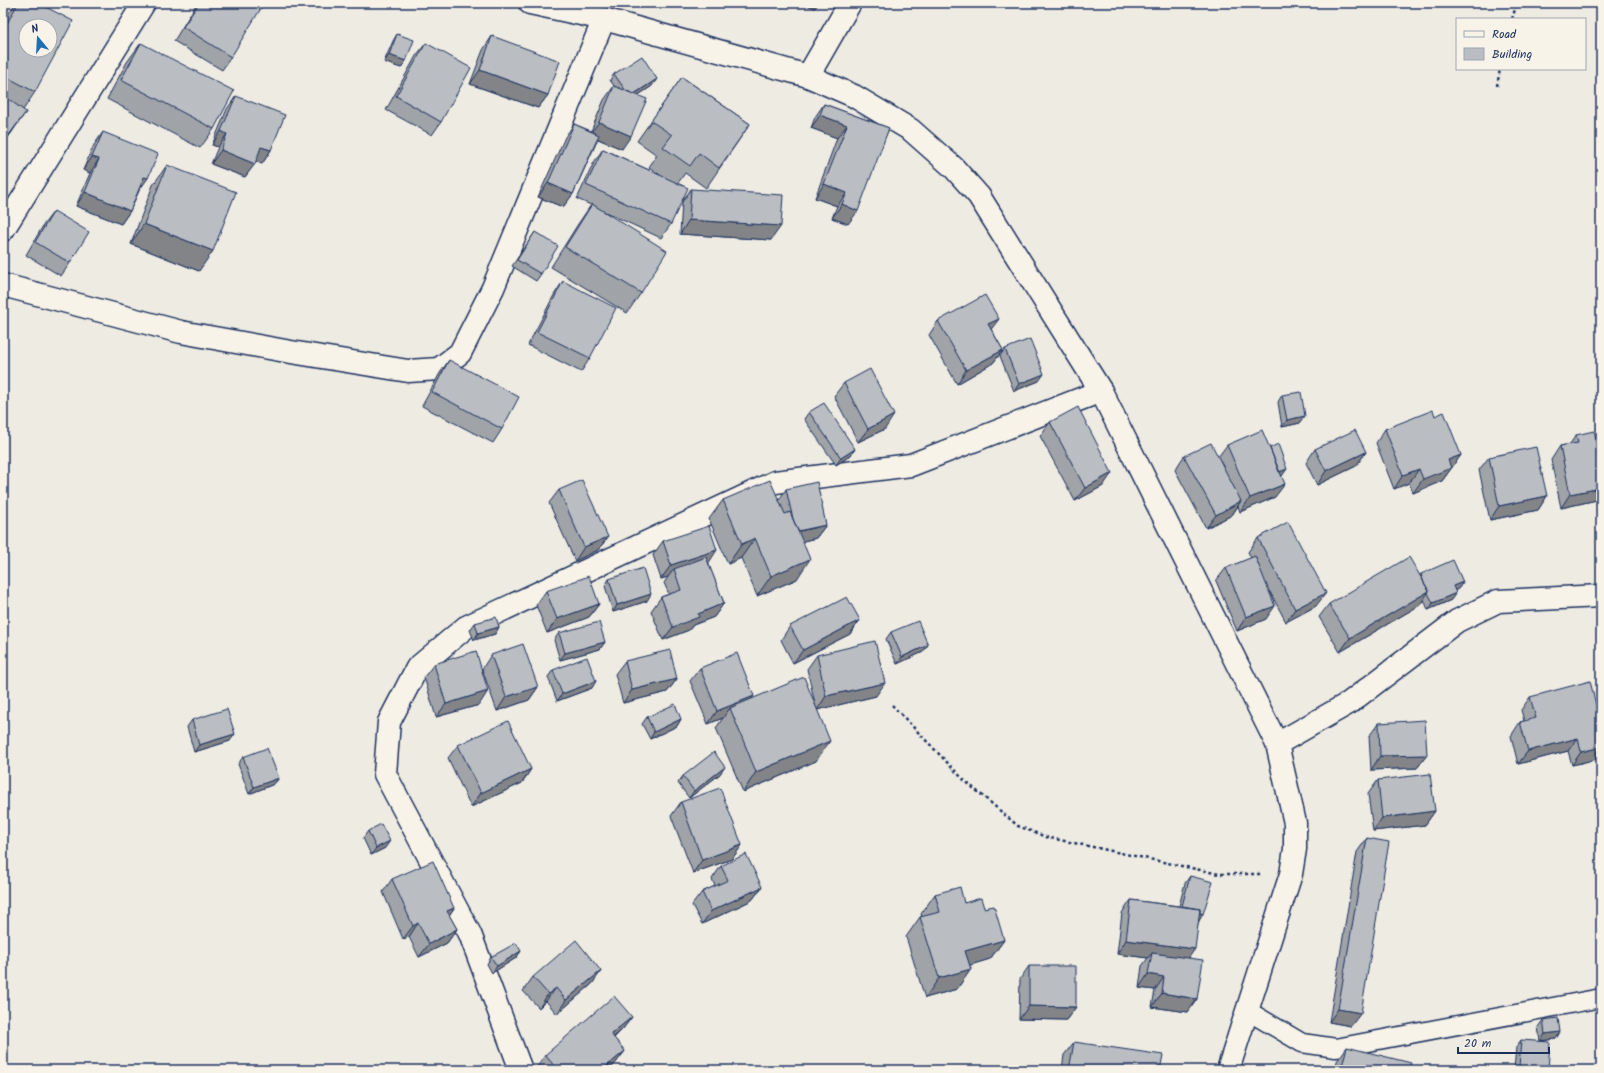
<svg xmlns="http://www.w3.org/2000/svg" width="1604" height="1073" viewBox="0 0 1604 1073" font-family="Kalam,sans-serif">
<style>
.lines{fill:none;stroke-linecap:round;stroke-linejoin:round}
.service-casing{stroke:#1b2f5e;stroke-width:21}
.minor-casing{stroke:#1b2f5e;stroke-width:25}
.tertiary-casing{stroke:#1b2f5e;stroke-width:25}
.path{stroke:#1b2f5e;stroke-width:2.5;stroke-dasharray:3 3;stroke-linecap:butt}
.service{stroke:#f7f3e8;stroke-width:18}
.minor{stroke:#f7f3e8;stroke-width:22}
.tertiary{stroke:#f7f3e8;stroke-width:22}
.wall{fill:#a0a3a7;stroke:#1b2f5e}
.shaded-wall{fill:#828488;stroke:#1b2f5e}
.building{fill:#babdc2;stroke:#1b2f5e;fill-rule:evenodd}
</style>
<rect width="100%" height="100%" fill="#eeebe2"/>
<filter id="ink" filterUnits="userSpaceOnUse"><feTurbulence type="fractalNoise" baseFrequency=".025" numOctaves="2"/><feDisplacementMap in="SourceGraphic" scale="8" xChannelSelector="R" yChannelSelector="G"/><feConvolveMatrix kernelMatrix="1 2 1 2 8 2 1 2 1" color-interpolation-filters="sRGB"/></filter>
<g filter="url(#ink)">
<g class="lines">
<g class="service-casing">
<path id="service" d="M1248,1011L1302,1043L1336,1048L1601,998"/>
</g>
<g class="minor-casing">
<path id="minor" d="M808,76L850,3
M3,230L144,3
M3,285L181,332L291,352L408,371L439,369L460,353L493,288L604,19
M1277,744L1349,703L1457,621L1498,601L1601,596
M521,1070L470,934L385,774L389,722L417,668L466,627L775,482L911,465L1101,391"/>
</g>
<g class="tertiary-casing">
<path id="tertiary" d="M530,3L604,19L808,76L854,96L911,130L954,168L979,196L1101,391L1277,744L1295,823V849L1291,874L1228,1070"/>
</g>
<path class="path" d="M1512,19L1517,3
M1497,86L1500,69
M892,705L964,780L1018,826L1046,837L1219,874H1262"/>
<use href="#service" class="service"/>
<use href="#minor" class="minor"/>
<use href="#tertiary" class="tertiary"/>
</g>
<path class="wall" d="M16,3H38L35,92L23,110L12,132L3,144V24L8,14Z
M197,3H260L231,57L222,70L174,41Z
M397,34L401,68L384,62L393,41Z
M492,36L548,95L538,108L470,84L483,50Z
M141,43L214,129L200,148L107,99L127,62Z
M426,43L441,122L432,135L386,110L416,56Z
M614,74L652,86L637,96L622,149L598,139L573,194L563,207L538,197L565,137L574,124L591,131L604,100L614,86L610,80Z
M682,77L750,124L706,188L685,173L678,183L671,224L661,238L601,210L641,293L627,313L551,267L578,224L591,205L577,199L594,162L603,149L660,175L649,167L657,155L637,141Z
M236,96L271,150L262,164L256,161L245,177L211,164L218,147L212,145L227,109Z
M824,104L889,128L848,224L832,218L837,206L815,198L837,138L811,128L815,117Z
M103,132L139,191L130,211L121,224L76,206L90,173L83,170L94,145Z
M167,165L199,271L131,244L153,185Z
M691,189L771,240L680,234L682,202Z
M54,211L70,263L61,276L26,255L44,224Z
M535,232L541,274L536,281L512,266Z
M563,281L590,358L581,372L528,345L554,295Z
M938,321L991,329L1003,350L993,363L957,384L929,335Z
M1005,349L1039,381L1014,391L1000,356Z
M449,360L502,429L493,443L422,406L440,373Z
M844,383L885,429L858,442L834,396Z
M1282,395L1300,423L1282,427L1278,402Z
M809,412L855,449L850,456L836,465L804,419Z
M1435,416L1461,455L1442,481L1413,493L1409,483L1394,489L1376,443L1385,429Z
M1050,422L1103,486L1075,501L1040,436Z
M1576,435L1597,442L1601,441V499L1561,508L1551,460L1560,446L1570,444Z
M1227,445L1282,476H1281L1275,497L1240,512L1238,506L1232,515L1206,528L1175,470L1184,456L1218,457Z
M1315,449L1366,452L1356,466L1317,485L1306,463Z
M1489,457L1547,496L1538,510L1490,520L1479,470Z
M786,489L826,525L816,538L803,541L797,579L757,596L741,558L728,564L709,519L723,500H779Z
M559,490L608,537L598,550L575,561L549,503Z
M1258,538L1316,606L1286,622L1270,592L1266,619L1237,631L1216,581L1226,568L1251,558L1248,552Z
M663,541L708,563L724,603L714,617L693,625L689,630L663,640L651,611L661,597L669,594L664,583L668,577L661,579L653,555Z
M1421,574L1463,582L1458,589L1455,590L1451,600L1428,610L1424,599L1420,605L1340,652L1319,617L1329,604L1420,575Z
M609,579L647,601L613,612L605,586Z
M546,591L599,604L589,617L547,633L536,605Z
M860,620L850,634L793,663L781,640L790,626Z
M475,623L499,627L495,634L474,640L470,630Z
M891,632L923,652L897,664L886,639Z
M559,633L605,642L600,649L560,660L554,640Z
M491,655L538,687L529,700L497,711L482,669Z
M817,655L876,696L817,710L816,761L743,792L716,728L723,718L708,724L690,681L700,668L753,699L816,708L807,669Z
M625,661L677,679L667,692L623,703L615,674Z
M434,664L479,705L436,717L424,677Z
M553,670L592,688L557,701L548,677Z
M1530,697L1601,725V753L1597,759L1572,765L1568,751L1518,764L1511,736L1520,722L1524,721L1521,710Z
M647,717L681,719L677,726L650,739L642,724Z
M192,720L230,741L194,752L187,727Z
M1379,723L1427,755L1417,768L1371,770L1369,736Z
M458,745L531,769L522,783L471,807L448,758Z
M243,757L279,778L274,784L249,794L238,764Z
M720,774L689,798L678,783L683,776Z
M1378,780L1435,811L1425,825L1373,831L1368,794Z
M681,802L742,845L732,859L693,873L671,816Z
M368,831L385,848L371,855L363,838Z
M1367,838L1351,1026L1329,1022L1357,852Z
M721,866L762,887L752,900L702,924L692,905L702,892L715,886L712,879Z
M1190,876L1199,921L1189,958L1197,999L1188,1012L1152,1007L1155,990L1139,988L1142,966L1148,958L1117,954L1122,913L1131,900L1179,906L1185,883Z
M392,879L454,908L449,915L457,929L447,943L419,957L409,937L403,939L383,892Z
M935,894L984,908L1004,940L990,959L969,965L971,969L957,989L925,998L906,937L920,917H922L921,914Z
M521,951L516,958L492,973L487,964L491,957Z
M1029,966L1076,1007L1066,1020L1019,1019L1020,979Z
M601,971L592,984L557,1014L546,1001L539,1008L523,991L533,977Z
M632,1017L622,1030L614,1038L625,1051L615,1064L608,1070H537L536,1069L545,1055Z
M1543,1020L1556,1039L1540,1041L1538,1027Z
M1521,1040L1548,1070H1514L1516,1047Z
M1074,1042L1160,1070H1062L1064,1055Z
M1347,1047L1409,1070H1335L1337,1061Z"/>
<path class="shaded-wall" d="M800,3H819L815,8Z
M389,55L406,61L401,68L384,62Z
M480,70L548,95L538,108L470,84Z
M657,79L652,86L625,104L630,97Z
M26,112L12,132L3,144V143Z
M820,115L847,125L837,138L811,128Z
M599,122L631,136L622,149L589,135Z
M221,131L227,134L218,147L212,145Z
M261,147L271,150L262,164L252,160Z
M221,150L255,164L245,177L211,164Z
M92,157L99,159L90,173L83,170Z
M144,177L148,178L138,192Z
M548,183L573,194L563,207L538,197Z
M824,184L847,193L837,206L815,198Z
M85,192L130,211L121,224L76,206Z
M842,204L858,211L848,224L832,218Z
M689,220L781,226L771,240L680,234Z
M144,224L213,251L199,271L131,244Z
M999,319L989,332L988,324Z
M1003,350L993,363L957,384L966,370Z
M1044,374L1039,381L1014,391L1019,384Z
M894,415L885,429L858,442L868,429Z
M1305,416L1300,423L1282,427L1287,420Z
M855,449L850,456L836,465L841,458Z
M1366,452L1356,466L1317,485L1326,471Z
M1461,455L1442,481L1413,493L1423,479L1448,460Z
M1287,469L1282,476L1274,479L1279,472Z
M1419,469L1409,483L1394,489L1403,475Z
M1112,473L1103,486L1075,501L1085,488Z
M1285,484L1275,497L1240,512L1250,498Z
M1601,488V499L1561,508L1570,494Z
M1547,496L1538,510L1490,520L1499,506Z
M1241,501L1232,515L1206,528L1216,515Z
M826,525L816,538L787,545L796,532Z
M608,537L598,550L575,561L584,547Z
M755,538L741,558L728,564L742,544Z
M717,550L708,564L674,569L668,577L661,579L671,565Z
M810,559L797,579L757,596L771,576Z
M1463,582L1458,589L1449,593L1453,586Z
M1429,591L1420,605L1340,652L1350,638Z
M1326,593L1316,606L1286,622L1295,609Z
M1456,593L1451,600L1428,610L1433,603Z
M651,594L647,601L613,612L617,605Z
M724,603L714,617L693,625L689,630L663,640L673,627L698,614Z
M599,604L589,617L547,633L557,619Z
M1275,606L1266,619L1237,631L1246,617Z
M860,620L850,634L793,663L803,650Z
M499,627L495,634L474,640L478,633Z
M605,642L600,649L560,660L565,653Z
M928,645L923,652L897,664L902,657Z
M677,679L667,692L623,703L632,690Z
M596,681L592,688L557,701L562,694Z
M885,683L876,696L817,710L826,696Z
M538,687L529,700L497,711L506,697Z
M488,691L479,705L436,717L446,704Z
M754,696L745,709L730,708L723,718L708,724L717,711Z
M681,719L677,726L650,739L654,732Z
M235,734L230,741L194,752L199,745Z
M1578,738L1568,751L1518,764L1528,751Z
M830,741L816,761L743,792L756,772Z
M1601,747V753L1597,759L1572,765L1581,752Z
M1427,755L1417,768L1371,770L1380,756Z
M725,767L720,774L689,798L694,791Z
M531,769L522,783L471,807L481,793Z
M279,778L274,784L249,794L254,787Z
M1435,811L1425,825L1373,831L1382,818Z
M390,841L385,848L371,855L376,848Z
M742,845L732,859L693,873L702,860Z
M762,887L752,900L702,924L711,911Z
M454,908L445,922L447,911Z
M1181,908L1203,914L1199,921Z
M418,923L409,937L403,939L413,926Z
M457,929L447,943L419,957L429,944Z
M1004,940L990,959L951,971L965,951Z
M1126,940L1195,949L1185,963L1152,953L1148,958L1117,954Z
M521,951L516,958L492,973L497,966Z
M971,969L957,989L925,998L939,978Z
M601,971L592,984L557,1014L566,1000Z
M1148,974L1164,977L1155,990L1139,988Z
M556,988L546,1001L539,1008L548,994Z
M1162,993L1197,999L1188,1012L1152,1007Z
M1029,1006L1076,1007L1066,1020L1019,1019Z
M1338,1009L1361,1013L1351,1026L1329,1022Z
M632,1017L622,1030L601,1048L611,1034Z
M1560,1032L1556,1039L1540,1041L1545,1034Z
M625,1051L615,1064L608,1070H602Z
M1519,1067L1548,1069V1070H1516Z"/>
<path class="building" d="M18,3H38L73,21L35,92L3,75V31ZM26,26H50V50H26Z
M199,3H260L263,5L231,57L183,27Z
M397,34L414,40L406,61L389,55Z
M492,36L560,61L548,95L480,70Z
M141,43L234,91L214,129L121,80Z
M426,43L471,68L441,122L396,96Z
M642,56L657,79L634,94L626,91L614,74Z
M682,77L750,124L719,168L699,153L690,166L663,147L672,135L651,121Z
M614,86L647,99L631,136L599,122Z
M3,95L26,112L3,143Z
M236,96L285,115L271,150L261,147L255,164L221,150L227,134L221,131Z
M824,104L889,128L858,211L842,204L847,193L824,184L847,125L820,115Z
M574,124L599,135L573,194L548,183Z
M103,132L158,154L148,178L144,177L130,211L85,192L99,159L92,157Z
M603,149L688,188L671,224L586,185Z
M167,165L236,192L213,251L144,224Z
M691,189L783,195L781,226L689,220Z
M592,204L667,251L641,293L565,247Z
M54,211L89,232L70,263L35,242Z
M535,232L558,246L541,274L517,260Z
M563,281L616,308L590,358L537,332Z
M985,295L999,319L988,324L1003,350L966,370L938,321Z
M1030,339L1044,374L1019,384L1005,349Z
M449,360L519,397L502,429L432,392Z
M870,369L894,415L868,429L844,383Z
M1301,392L1305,416L1287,420L1282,395Z
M824,403L855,449L841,458L809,412Z
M1078,407L1112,473L1085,488L1050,422Z
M1433,410L1435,416L1444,412L1461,455L1448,460L1451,468L1423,479L1419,469L1403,475L1385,429Z
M1262,430L1285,484L1250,498L1227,445Z
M1355,430L1366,452L1326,471L1315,449Z
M1594,431L1597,442L1601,441V488L1570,494L1560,446L1578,443L1576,435Z
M1211,443L1241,501L1216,515L1184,456Z
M1278,444L1287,469L1279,472L1270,448Z
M1536,447L1547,496L1499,506L1489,457Z
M582,480L608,537L584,547L559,490Z
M770,480L785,514L790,512L810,559L771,576L755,538L742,544L723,500Z
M817,482L826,525L798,531L793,519L786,489Z
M1288,522L1326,593L1295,609L1258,538Z
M709,526L717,550L671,565L663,541Z
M1255,556L1275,606L1246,617L1226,568Z
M706,557L724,603L698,614L699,617L673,627L661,597L681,590L674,569Z
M1409,557L1429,591L1350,638L1329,604Z
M1453,560L1463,582L1453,586L1456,593L1433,603L1428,593L1429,591L1424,583L1421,574Z
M643,568L651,594L617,605L609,579Z
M589,576L599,604L557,619L546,591Z
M847,597L860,620L803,650L790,626Z
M496,617L499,627L478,633L475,623Z
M918,621L928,645L902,657L891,632Z
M599,622L605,642L565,653L559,633Z
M875,641L885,683L826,696L817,655Z
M523,644L538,687L506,697L491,655Z
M670,650L677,679L632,690L625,661Z
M476,651L488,691L446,704L434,664Z
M737,653L754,696L717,711L700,668Z
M587,657L596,681L562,694L553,670Z
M804,677L830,741L756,772L730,708Z
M1590,681L1601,725V747L1581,752L1578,738L1528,751L1520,722L1536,718L1530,697Z
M675,704L681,719L654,732L647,717Z
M227,709L235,734L199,745L192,720Z
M1425,720L1427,755L1380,756L1379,723Z
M508,721L531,769L481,793L458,745Z
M267,748L279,778L254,787L243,757Z
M714,752L725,767L694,791L683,776Z
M1430,774L1435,811L1382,818L1378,780Z
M720,788L742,845L702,860L681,802Z
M381,824L390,841L376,848L368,831Z
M1367,838L1389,842L1361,1013L1338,1009Z
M746,854L762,887L711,911L702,892L728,880L721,866Z
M433,861L454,908L447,911L457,929L429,944L418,923L413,926L392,879Z
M1190,876L1213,882L1203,914L1200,913V909L1182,906Z
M960,887L964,903L981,898L984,908L994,906L1004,940L965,951L971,969L939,978L920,917L940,912L935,894Z
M1131,900L1200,909L1195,949L1126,940Z
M576,940L601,971L566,1000L556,988L548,994L533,977Z
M516,943L521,951L497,966L491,957Z
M1152,953L1203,960L1197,999L1162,993L1164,977L1148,974Z
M1029,966H1076V1007L1029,1006Z
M614,996L632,1017L611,1034L625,1051L602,1070H558L545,1055Z
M1558,1018L1560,1032L1545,1034L1543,1020Z
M1521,1040L1550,1042L1548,1069L1519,1067Z
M1074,1042L1163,1055L1160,1070H1069Z
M1347,1047L1411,1063L1409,1070H1341Z"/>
</g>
<rect width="1604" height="1073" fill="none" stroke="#f7f3e8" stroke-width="16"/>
<rect x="8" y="8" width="1588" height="1057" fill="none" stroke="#1b2f5e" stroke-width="1.5" filter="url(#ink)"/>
<rect x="1456" y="18" width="130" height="52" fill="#f7f3e8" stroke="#9fa5b1"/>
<rect x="1464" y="31" width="20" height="6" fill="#f7f3e8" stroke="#9fa5b1"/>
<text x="1492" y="38" font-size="12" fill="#1b2f5e">Road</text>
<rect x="1464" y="48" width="20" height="12" fill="#babdc2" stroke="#9fa5b1"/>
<text x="1492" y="58" font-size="12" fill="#1b2f5e">Building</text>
<g transform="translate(38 38) rotate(342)"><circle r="19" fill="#f7f3e8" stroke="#9fa5b1"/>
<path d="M0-3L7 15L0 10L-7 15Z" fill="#1f6fb2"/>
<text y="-6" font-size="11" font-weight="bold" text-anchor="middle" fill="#1b2f5e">N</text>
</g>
<path d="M1458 1047v6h91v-6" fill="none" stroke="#1b2f5e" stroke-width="2"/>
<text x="1464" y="1047" font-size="12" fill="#1b2f5e" stroke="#f7f3e8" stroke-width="3" paint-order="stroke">20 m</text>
</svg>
